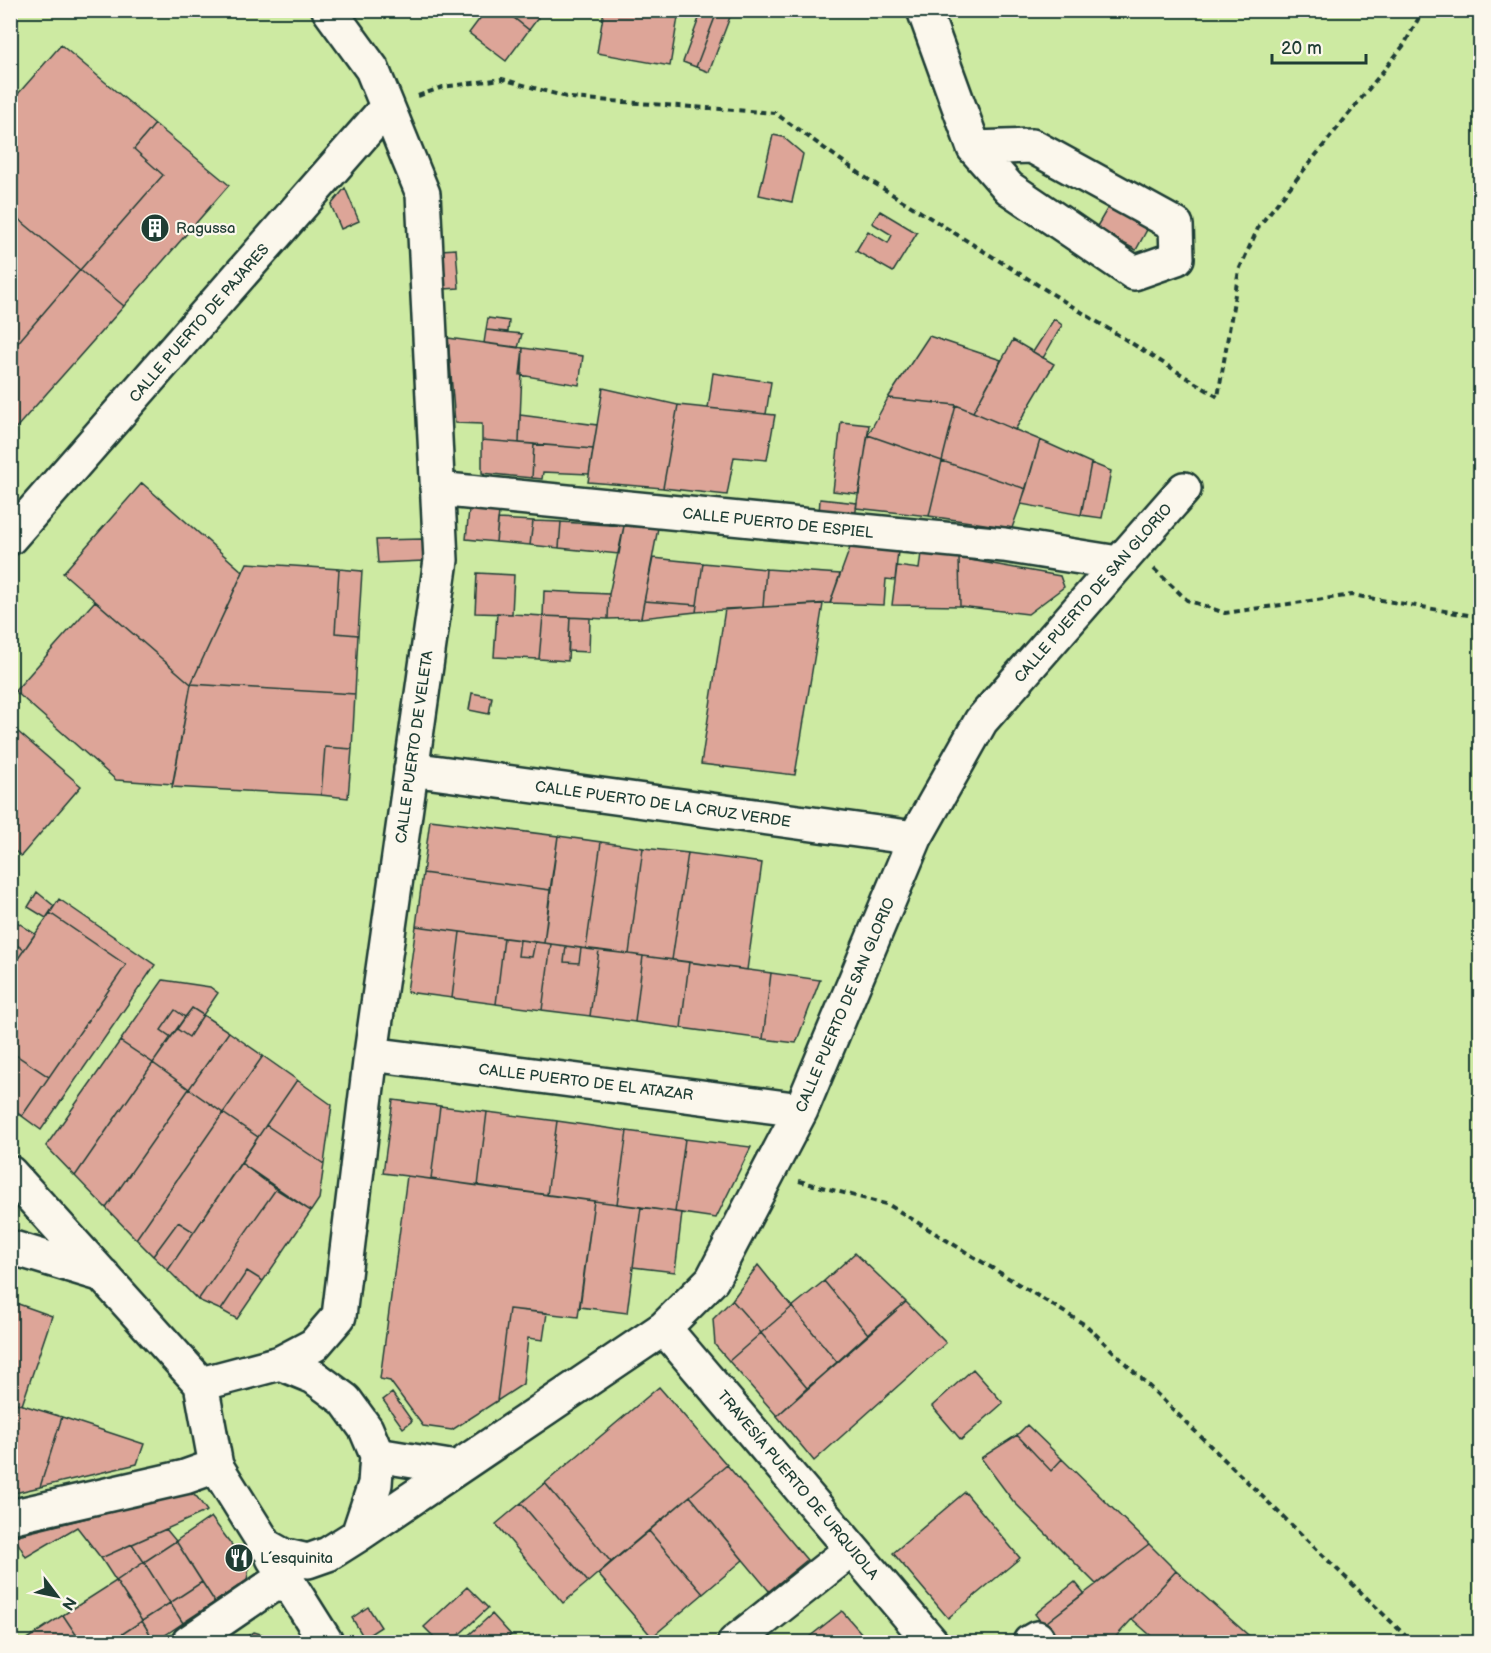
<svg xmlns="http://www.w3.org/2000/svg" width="1491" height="1653" viewBox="0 0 1491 1653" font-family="'Balsamiq Sans',sans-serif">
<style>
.green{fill:#cdeaa2;stroke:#76946b;stroke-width:1.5}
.building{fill:#dda598;stroke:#1f3d34;stroke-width:1.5}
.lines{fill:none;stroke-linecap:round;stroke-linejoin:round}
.minor-casing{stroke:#1f3d34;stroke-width:38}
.path{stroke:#1f3d34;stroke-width:4;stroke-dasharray:6 4.5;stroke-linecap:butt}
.minor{stroke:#fbf7ec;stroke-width:33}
.labels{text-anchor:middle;stroke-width:4.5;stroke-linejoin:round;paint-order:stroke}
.poi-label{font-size:15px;fill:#1f3d34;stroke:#fbf7ec;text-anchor:start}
.street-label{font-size:15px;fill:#1f3d34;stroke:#fbf7ec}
</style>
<rect width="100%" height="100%" fill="#f2ded3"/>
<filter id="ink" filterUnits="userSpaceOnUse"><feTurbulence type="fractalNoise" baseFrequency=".0167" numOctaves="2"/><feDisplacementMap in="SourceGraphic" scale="12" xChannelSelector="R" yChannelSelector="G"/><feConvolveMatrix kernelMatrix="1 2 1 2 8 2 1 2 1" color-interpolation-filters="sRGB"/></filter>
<g filter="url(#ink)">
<path class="green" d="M11,11H1480V1642H11Z"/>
<path class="building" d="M473,10H504L529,30L506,61L469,33L481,17Z
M504,10H529L538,18L529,30Z
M604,10L679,11L670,66L597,53Z
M702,10L717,12L696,67L683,62Z
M717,12L730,17L709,72L696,67Z
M61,45L155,124L134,149L163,175L80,270L10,212V103Z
M155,124L229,185L124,306L80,270L163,175L134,149Z
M773,135L783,137L803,154L792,202L759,195Z
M345,188L359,221L341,229L331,205Z
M1110,204L1149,226L1136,250L1096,228Z
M880,211L917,233L893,272L856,251L868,231L888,243L892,235L872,223Z
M10,212L80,270L10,352Z
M456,249L459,288L444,289L441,250Z
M80,270L124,306L16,428L10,423V352Z
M488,318L509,321L508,332L486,330Z
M1054,319L1062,325L1043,358L1033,352Z
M486,330L522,334L518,348L484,343Z
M929,336L1001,360L973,412L956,405L888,398Z
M448,338L523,348L519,443L482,440V424L455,423Z
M1013,340L1054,364L1015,430L973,412Z
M523,348L583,356L579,385L520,375Z
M713,373L771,382L766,414L708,408Z
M603,388L678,405L663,488L588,482Z
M888,398L956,405L942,461L868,435Z
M678,405L775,415L767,460L734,457L727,495L663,488Z
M956,405L1040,440L1026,489L942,461Z
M520,415L597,425L593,449L519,443Z
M841,422L869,425L859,494L833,491Z
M868,435L942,461L929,516L856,508Z
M482,440L534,444L532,478L482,473Z
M1040,440L1091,463L1081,515L1021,504Z
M534,444L593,449L589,474L543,472L542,479L532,478Z
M942,461L1026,489L1012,528L929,516Z
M1091,463L1111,471L1102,518L1081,515Z
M142,483L243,572L191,684L63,573Z
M820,499L857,503L855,518L819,514Z
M469,510L499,512L496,542L466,539Z
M498,519L533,521L530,545L496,542Z
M533,521L561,522L559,548L530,545Z
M561,522L624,526L619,554L559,548Z
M624,526L658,528L641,618L608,619L609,594Z
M424,539V561L378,563L376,540Z
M851,545L898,551L895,580L886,579L884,605L830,603Z
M921,553L959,558L960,606L892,605L897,566L919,569Z
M653,558L703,563L697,605L644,601Z
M959,558L1060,576L1064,587L1028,614L960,606Z
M247,563L339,569L335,633L358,635L355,694L191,684Z
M703,563L766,569L763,607L696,612Z
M339,569L362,571L358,635L335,633Z
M766,569L840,574L830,603L763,607Z
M477,573L514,575L512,614L475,613Z
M544,591L609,594L608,619L543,616Z
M95,601L191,684L173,784L116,780L15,691Z
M644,601L697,605L696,612L641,618Z
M823,604L795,775L701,764L725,609Z
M497,613L543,616L539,659L494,657Z
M543,616L570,617L568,661L539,659Z
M570,617L590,618L589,652L568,651Z
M191,684L355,694L352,749L325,747L321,795L172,787Z
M472,693L492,697L489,714L469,710Z
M10,725L81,786L21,856L10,847Z
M325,747L352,749L348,798L321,795Z
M430,820L558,836L550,890L423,873Z
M558,836L601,842L586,949L544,943Z
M601,842L643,848L629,954L586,949Z
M643,848L688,853L672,960L629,954Z
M688,853L762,863L747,970L672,960Z
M423,873L550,890L544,943L416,926Z
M37,892L54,906L46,918L28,907Z
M59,899L155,965L41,1130L22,1116L126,965L50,913Z
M50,913L126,965L49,1077L10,1051V970Z
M14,920L35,934L24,950L10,940V926Z
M416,926L460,932L452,998L407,992Z
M460,932L504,938L496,1004L452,998Z
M504,938L520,940L518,956L532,957L535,942L551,944L542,1010L496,1004Z
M10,940L24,950L10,970Z
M520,940L535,942L532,957L518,956Z
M551,944L566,946L564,962L579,963L581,948L599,950L590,1016L542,1010Z
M566,946L581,948L579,963L564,962Z
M599,950L643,956L635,1022L590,1016Z
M643,956L689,962L681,1028L635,1022Z
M689,962L771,973L763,1039L681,1028Z
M771,973L820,980L796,1043L763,1039Z
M163,980L210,987L218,993L203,1015L192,1008L185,1017L175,1010L161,1030L171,1037L153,1063L120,1041Z
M192,1008L203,1015L189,1037L177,1029Z
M175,1010L185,1017L171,1037L161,1030Z
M203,1015L229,1032L189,1089L153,1063L177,1029L189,1037Z
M229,1032L263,1056L223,1113L189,1089Z
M120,1041L153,1063L75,1176L46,1146Z
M10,1051L49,1077L22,1116L10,1109Z
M263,1056L297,1080L258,1137L223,1113Z
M153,1063L189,1089L106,1208L75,1176Z
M297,1080L332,1105L324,1164L266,1125Z
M189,1089L223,1113L136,1239L106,1208Z
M393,1100L440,1106L431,1179L383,1173Z
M440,1106L487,1112L478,1186L431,1179Z
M487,1112L557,1121L547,1195L478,1186Z
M223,1113L258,1137L194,1232L178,1222L153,1256L136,1239Z
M557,1121L627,1131L617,1204L547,1195Z
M266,1125L324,1164L319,1199L311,1211L241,1163Z
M627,1131L685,1139L675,1212L617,1204Z
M685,1139L751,1147L716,1218L675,1212Z
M241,1163L276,1189L198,1300L168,1270Z
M407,1176L594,1201L578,1317L509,1309L497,1401L452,1430L423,1426L390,1381L380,1379Z
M276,1189L311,1211L263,1281L247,1271L221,1310L198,1300Z
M594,1201L641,1207L627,1313L580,1307Z
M641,1207L682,1213L675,1272L633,1267Z
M178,1222L194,1232L168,1270L153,1256Z
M855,1253L906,1302L868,1334L824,1281Z
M758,1265L792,1307L761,1333L732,1300Z
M247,1271L263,1281L237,1319L221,1310Z
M824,1281L868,1334L837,1362L792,1307Z
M732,1300L761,1333L729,1361L715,1345L713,1319Z
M10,1301L52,1316L22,1405L10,1401Z
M906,1302L946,1343L814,1461L777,1416Z
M792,1307L837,1362L807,1388L761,1333Z
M509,1309L547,1313L543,1340L528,1338L523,1384L497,1401Z
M761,1333L807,1388L777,1416L729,1361Z
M973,1369L1003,1403L961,1440L932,1406Z
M659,1387L727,1465L611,1562L545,1483Z
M392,1393L412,1421L403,1428L383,1400Z
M10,1401L62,1417L40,1487L10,1494Z
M62,1417L144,1444L137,1464L40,1487Z
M1027,1425L1062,1459L1051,1471L1017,1435Z
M1017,1435L1051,1471L1062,1459L1149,1544L1096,1584L1013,1501L981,1458Z
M727,1465L807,1560L769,1591L690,1496Z
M545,1483L611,1562L588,1582L521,1503Z
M965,1492L1020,1558L948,1618L893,1553Z
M189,1493L197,1497L207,1511L101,1558L77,1527L26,1557L14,1536Z
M690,1496L743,1560L703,1594L649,1531Z
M521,1503L588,1582L563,1603L496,1524Z
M211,1517L249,1568L247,1580L215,1602L176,1541Z
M166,1529L176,1541L144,1562L132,1544Z
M649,1531L703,1594L652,1637L598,1574Z
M176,1541L202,1582L170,1603L144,1562Z
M132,1544L144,1562L116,1581L101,1558Z
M1149,1544L1176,1571L1111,1642H1059L1043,1625Z
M144,1562L170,1603L142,1621L116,1581Z
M1176,1571L1256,1642H1158L1132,1619Z
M116,1581L142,1621L110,1642H81L63,1615Z
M202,1582L215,1602L183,1623L170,1603Z
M1075,1582L1084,1593L1043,1625L1035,1614Z
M467,1587L488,1608L451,1642H439L424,1627Z
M170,1603L183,1623L155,1642L142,1621Z
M368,1607L381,1627L364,1638L352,1618Z
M842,1611L869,1642L804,1641Z
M492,1614L511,1635L502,1642H461Z
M63,1615L81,1642H22Z
M142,1621L155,1642H110Z
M254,1632L274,1638L289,1642H238Z"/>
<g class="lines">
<g class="minor-casing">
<path id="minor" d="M924,10L974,148L1009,188L1134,273L1177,258L1176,225L1032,146L974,148
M437,489L1004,545L1118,563
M10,538L387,107
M411,769L915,838
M371,1054L801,1110
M10,1173L201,1384
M10,1247L103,1275
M664,1328L931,1642
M280,1363L314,1345L339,1316L371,1054L441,560L423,194L372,69L329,10
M280,1363L314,1377L345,1400L366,1429L377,1455L375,1484L358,1535L328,1554L308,1561L282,1555L266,1546L216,1466L201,1384Z
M377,1455L456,1468
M10,1517L185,1477L216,1466
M358,1535L664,1328L712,1280L801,1110L915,838L981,721L1184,489
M273,1558L326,1642
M189,1642L284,1577
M735,1642L852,1549
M1030,1642L1037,1638"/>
</g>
<path class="path" d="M418,96L443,87L502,79L570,98L775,113L866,178L1218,397L1239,270L1259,226L1404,45L1423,10
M1154,569L1187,600L1225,613L1352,595L1480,617
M799,1181L889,1205L1087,1326L1412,1642"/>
<use href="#minor" class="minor"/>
</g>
</g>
<defs>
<g id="building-disc" transform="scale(1.5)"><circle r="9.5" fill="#1f3d34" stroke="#fbf7ec"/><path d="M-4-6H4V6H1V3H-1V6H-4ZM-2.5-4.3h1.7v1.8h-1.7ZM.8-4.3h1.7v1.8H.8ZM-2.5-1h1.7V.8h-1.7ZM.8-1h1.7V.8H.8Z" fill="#fff"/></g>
<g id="restaurant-disc" transform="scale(1.5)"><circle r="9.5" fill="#1f3d34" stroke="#fbf7ec"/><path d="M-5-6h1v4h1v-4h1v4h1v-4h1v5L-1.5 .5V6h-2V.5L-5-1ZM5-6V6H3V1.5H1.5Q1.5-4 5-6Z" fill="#fff"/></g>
</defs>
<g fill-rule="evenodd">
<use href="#building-disc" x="155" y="228"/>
<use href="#restaurant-disc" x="239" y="1558"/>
</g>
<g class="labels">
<g class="poi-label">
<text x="176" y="233">Ragussa</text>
<text x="260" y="1563">L´esquinita</text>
</g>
<g class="street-label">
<text transform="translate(199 323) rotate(-49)" y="5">CALLE PUERTO DE PAJARES</text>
<text transform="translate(778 523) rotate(6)" y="5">CALLE PUERTO DE ESPIEL</text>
<text transform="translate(1093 593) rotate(-49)" y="5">CALLE PUERTO DE SAN GLORIO</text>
<text transform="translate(414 747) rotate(-82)" y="5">CALLE PUERTO DE VELETA</text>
<text transform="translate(663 804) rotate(8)" y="5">CALLE PUERTO DE LA CRUZ VERDE</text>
<text transform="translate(845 1005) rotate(-67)" y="5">CALLE PUERTO DE SAN GLORIO</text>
<text transform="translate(586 1082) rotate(7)" y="5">CALLE PUERTO DE EL ATAZAR</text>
<text transform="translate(798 1485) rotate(50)" y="5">TRAVESÍA PUERTO DE URQUIOLA</text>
</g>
</g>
<rect width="1491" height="1653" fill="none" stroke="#fbf7ec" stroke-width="36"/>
<rect x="18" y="18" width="1455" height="1617" fill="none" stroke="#1f3d34" stroke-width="2" filter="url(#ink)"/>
<g transform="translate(57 1596) rotate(122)" stroke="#fbf7ec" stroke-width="4.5" paint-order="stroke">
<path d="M0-4.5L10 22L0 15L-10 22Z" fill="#1f3d34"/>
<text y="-9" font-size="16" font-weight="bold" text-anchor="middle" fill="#1f3d34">N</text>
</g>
<path d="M1272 54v9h94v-9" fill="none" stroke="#1f3d34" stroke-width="3"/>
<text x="1281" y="54" font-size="18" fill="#1f3d34" stroke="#fbf7ec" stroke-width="4.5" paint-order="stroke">20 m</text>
</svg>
